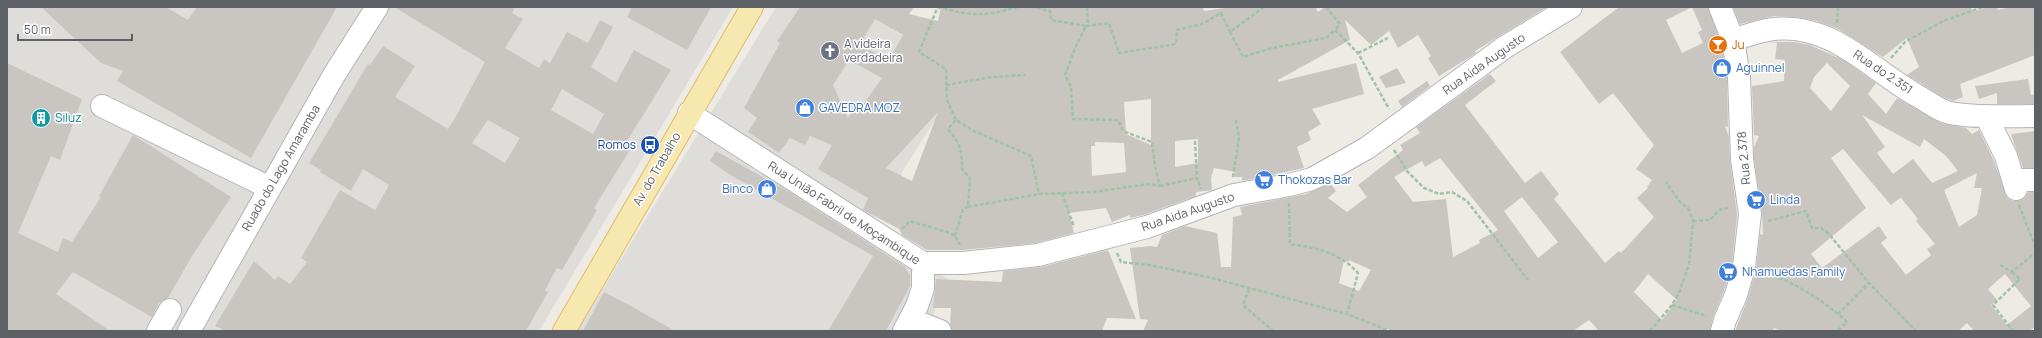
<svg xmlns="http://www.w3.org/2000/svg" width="2042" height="338" viewBox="0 0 2042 338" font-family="Manrope,sans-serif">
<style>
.industrial{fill:#dfddd9}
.building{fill:#c9c6c2;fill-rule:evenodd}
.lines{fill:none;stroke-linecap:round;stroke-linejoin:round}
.minor-casing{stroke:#b2b5b8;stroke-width:24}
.major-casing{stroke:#e4bb68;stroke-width:24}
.path{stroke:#9ec3a6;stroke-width:2.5;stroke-dasharray:4 2;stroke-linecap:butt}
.minor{stroke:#fff;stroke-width:22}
.major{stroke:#f7e8b0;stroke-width:22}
.labels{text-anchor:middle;stroke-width:3;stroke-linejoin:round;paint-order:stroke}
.worship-label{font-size:12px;fill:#5b616d;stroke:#fff;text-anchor:start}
.food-label{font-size:12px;fill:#c56008;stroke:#fff;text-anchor:start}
.street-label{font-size:12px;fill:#5d6064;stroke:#fff}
.shop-label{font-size:12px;fill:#366cbe;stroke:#fff;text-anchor:start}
.culture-label{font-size:12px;fill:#0d838f;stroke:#fff;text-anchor:start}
.transit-label{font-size:12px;fill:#164399;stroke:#fff;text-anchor:end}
</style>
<rect width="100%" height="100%" fill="#eeebe5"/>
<path class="industrial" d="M7,7H733L539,331H7Z
M776,7H898L892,29L963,75L873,219L947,279L927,331H577Z"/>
<path class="building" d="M41,7H166L188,20L197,7H337L251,158L117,81L123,71L101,63Z
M394,7H515L512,13L523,19L505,48L539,68L544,59L550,63L567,32L588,43L600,20L613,27L591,67L616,83L634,50L671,70L627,141L633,145L594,208L597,210L562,270L557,268L545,290L548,292L526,331H226L215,326L254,261L275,280L278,276L290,284L307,262L301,258L340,190L375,210L389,185L363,169L351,191L320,172L321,170L309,163L368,64L370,65L383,46L415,66L395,97L448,129L455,118L485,62ZM562,89L604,114L593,134L551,110ZM488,120L520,138L505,163L472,143Z
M632,7H711L687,50L627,17Z
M800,7H914L909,14L938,21L941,7H1203L1204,11L1232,7H1315L1318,12L1325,7H1547L1475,51L1476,53L1473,55L1439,76L1428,58L1431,56L1418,35L1398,48L1389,31L1371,45L1345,20L1350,40L1278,80V82L1356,63L1364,94L1312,109L1321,124L1308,132L1311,140L1297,147L1304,168L1242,181V177H1235V172L1214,168L1211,178L1212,190L1196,192V196L1143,215L1130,218V215L1112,222L1106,208L1069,213L1074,233L1036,243L962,250H927L902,235L899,229L863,210L868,198L818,169L832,145L810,136L805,145L790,138L779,153L748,132L757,118L744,108L780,43L777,41ZM875,19L903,35L888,61L860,44ZM849,60L882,78L863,105L857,102L848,118L833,85ZM1151,99V145L1126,134L1124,102ZM938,112L912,181L886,168ZM1198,139V163L1175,167V141ZM1095,142L1124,143L1126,172L1092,176L1091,146H1095Z
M1619,7H1708L1721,43L1727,78L1728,127L1725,126L1729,137L1730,161L1737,214L1732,265L1724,291L1713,317L1710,331H1599L1589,320L1573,331H1392L1386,328L1385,331H1143L1148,320L1140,319L1130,248L1150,246L1157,247L1162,235L1185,226L1217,233L1221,267H1231L1233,217L1242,215L1240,207L1306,194L1330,183L1336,191L1328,198L1347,212L1367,197L1358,185L1403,150L1400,145L1420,133L1416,127L1490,74L1496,81L1465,105L1525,183L1541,171L1559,194L1554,199L1605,263L1619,251L1621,253L1654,217L1637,198L1648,188L1647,187L1652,180L1636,169L1654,145L1613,93L1599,104L1560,52ZM1692,7L1702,30L1698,32L1703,43L1682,53L1666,20ZM1440,158L1498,230L1479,240L1480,243L1453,257L1446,199L1413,202L1394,177L1422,161L1425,167ZM1522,197L1558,242L1538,258L1504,211ZM1344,260L1349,262V260L1371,270L1359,291L1339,283ZM1648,274L1677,300L1662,320L1634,292Z
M1733,7H1971L1973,12L1987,7H1997L1998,10L2011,7H2035V55L1960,84L1963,97L1953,101L1943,97L1907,75L1919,67L1907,38L1883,57L1838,29L1817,21L1795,17L1774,16L1740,24Z
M1769,42H1794L1810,45L1843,60L1876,83L1868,94L1886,114L1897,98L1941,123L1966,128L1972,134L1979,130L1994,161L2007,198L2013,201H2019L2025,198L2028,192H2035V327L2029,331H1974L1967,323L1958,331H1782L1774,328L1773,331H1735L1748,298L1756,269L1760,234L1763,235L1762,212L1754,158V147L1759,136L1754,135L1752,86L1784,81L1785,60L1775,59L1777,43ZM1827,63L1850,86L1831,111L1810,88L1814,77ZM1862,115L1920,147L1924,139L1946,156L1958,171L1932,183L1913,159L1893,174L1877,153L1885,147ZM1843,149L1891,205L1900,198H1901L1918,219L1916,221L1935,244L1927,249L1931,255L1906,275L1881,243L1887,238L1879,226L1822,268L1811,254L1866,208L1831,158ZM1977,173L1974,188H1982L1977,215L1959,227L1944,190ZM2005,274L2031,306L2007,325L1991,305L1997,300L1988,289Z
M7,63L82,99L60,160L51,156L18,233L58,252L63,238L72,242L101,197L99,196L133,135L231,197L192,256L168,298L159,303L152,317L73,272L56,294L110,331H7Z
M1397,68L1406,83L1386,88L1379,77Z
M2028,79L2031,95L2035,94V104H1997V93L1979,99L1975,86Z
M1427,81L1430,86L1402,107L1398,101Z
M2035,131V168H2023L2011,134Z
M716,151L786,190L905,267L910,276V286L886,331H828L873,256L729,174L710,161Z
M1108,250L1136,319L1107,318L1102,331H952L950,324L951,308H933L936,279L1002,282L1003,271L1041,267Z
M604,292L629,305L675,331H583Z"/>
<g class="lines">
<g class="minor-casing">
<path id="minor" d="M1720,7L1733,40L1739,77L1742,159L1750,214L1744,267L1736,295L1725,320L1722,331
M1733,40C1746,36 1761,30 1774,29C1832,23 1869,68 1916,95C1926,100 1939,111 1950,113C1974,118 2010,116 2035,116
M102,106L270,188
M689,113L923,263V288L917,306L904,331
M1986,116L2006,156L2016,189
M2015,180H2035
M923,263H963L1038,255L1147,227L1234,195L1289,185L1312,179L1367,148L1505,47L1571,7
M910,319L940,331
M158,331L170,310
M189,331L334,75L377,7"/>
</g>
<g class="major-casing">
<path id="major" d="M564,331L752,7"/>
</g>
<path class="path" d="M1018,7C985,16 972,17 940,7L936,11L919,52L946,69L947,100L956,120L972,130L1031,156L1039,194
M1087,7L1088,26
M1264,7L1230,32L1243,57L1272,48L1326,38L1335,30
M1326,7L1340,24L1335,30L1358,53L1389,109
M1837,23L1838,7
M1086,26L1109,23L1119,53L1176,44L1177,30L1202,24L1221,13L1230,32
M1358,53L1388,38
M1891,58L1905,42L1943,21L1983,7
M946,85L993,77L1025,75
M1195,141L1197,178
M1394,150L1407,171L1424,188L1439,194L1452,192L1467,201L1528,280
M1233,177L1239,138L1236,120
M1160,186L1197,178L1201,189
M1062,193L1074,227
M1289,203L1290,244C1317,248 1339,252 1358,273L1347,314L1390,331
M2019,205L2035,246
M968,207L1039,194L1094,192L1149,184L1160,186L1155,167L1152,142L1123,131L1118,120L1073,119L1071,87L1065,75L1076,46L1086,26L1051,20L1050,11L1033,7
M1693,221L1710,220L1719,210L1730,207
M1768,221L1806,211L1812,228H1821L1829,234L1869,283L1916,331
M902,229L910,221L950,233L955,236L960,245
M955,236L963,209L968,207L970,178L962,169C962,149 960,144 948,129L956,120
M1117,253L1121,262L1149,265L1208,277L1347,314
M2000,265L2012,272L2035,253
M1762,271C1794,282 1822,299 1847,322L1837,331
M2012,272L2020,279L1993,305L2013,331
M1249,289L1243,305L1273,331
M1672,305L1707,316
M1838,314L1869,283
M1650,331L1672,305L1679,293L1689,264L1693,221L1688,208L1679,201L1666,182"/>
<use href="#minor" class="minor"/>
<use href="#major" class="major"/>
</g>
<defs>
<g id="bar-disc" transform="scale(1)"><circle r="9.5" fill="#e8710a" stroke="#fff"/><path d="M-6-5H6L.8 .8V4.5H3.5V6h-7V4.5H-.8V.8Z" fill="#fff"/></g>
<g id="church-disc" transform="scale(1)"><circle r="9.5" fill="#6b7280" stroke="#fff"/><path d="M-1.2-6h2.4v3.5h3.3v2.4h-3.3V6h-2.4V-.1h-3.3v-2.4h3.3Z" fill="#fff"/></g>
<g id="shop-disc" transform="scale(1)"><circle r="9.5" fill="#3f7fe0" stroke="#fff"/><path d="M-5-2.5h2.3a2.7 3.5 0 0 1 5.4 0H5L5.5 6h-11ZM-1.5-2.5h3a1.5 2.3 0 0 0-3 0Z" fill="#fff"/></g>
<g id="building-disc" transform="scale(1)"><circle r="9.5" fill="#0f9aa8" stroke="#fff"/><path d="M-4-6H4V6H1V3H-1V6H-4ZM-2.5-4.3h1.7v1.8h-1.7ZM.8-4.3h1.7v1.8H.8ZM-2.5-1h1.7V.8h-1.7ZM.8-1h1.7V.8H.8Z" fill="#fff"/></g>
<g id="bus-disc" transform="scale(1)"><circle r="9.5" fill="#1a4fb4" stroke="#fff"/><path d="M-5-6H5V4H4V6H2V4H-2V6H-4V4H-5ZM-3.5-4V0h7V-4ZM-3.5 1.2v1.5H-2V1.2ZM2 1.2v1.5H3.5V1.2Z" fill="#fff"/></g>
<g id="supermarket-disc" transform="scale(1)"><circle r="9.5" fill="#3f7fe0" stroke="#fff"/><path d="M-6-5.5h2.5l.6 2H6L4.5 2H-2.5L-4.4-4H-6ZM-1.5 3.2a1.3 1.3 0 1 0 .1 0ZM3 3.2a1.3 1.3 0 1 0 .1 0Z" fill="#fff"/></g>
</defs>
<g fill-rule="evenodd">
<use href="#bar-disc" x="1718" y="45"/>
<use href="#church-disc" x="830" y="51"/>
<use href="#shop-disc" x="1722" y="68"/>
<use href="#shop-disc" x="805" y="108"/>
<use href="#building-disc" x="41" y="118"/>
<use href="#bus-disc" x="650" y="145"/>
<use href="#supermarket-disc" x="1264" y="180"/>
<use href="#shop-disc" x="767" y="189"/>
<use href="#supermarket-disc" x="1756" y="200"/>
<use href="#supermarket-disc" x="1728" y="272"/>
</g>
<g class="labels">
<g class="worship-label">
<text x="844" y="48">A videira<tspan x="844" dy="14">verdadeira</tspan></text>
</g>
<g class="food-label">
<text x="1732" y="49">Ju</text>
</g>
<g class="street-label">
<text transform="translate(1484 64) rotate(-35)" y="4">Rua Aida Augusto</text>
<text transform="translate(1883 72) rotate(34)" y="4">Rua do 2.351</text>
<text transform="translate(1744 158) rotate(-95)" y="4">Rua 2.378</text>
<text transform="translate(281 168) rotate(-60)" y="4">Ruado do Lago Amaramba</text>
<text transform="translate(657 169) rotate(-60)" y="4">Av. do Trabalho</text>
<text transform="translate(1188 212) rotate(-19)" y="4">Rua Aida Augusto</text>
<text transform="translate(844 213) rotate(33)" y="4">Rua União Fabril de Moçambique</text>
</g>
<g class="shop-label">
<text x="1736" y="72">Aguinnel</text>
<text x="819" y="112">GAVEDRA MOZ</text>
<text x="1278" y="184">Thokozas Bar</text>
<text x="753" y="193" text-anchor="end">Binco</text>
<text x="1770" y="204">Linda</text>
<text x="1742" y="276">Nhamuedas Family</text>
</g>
<g class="culture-label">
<text x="55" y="122">Siluz</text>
</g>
<g class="transit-label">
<text x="636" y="149">Romos</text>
</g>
</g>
<rect width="2042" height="338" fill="none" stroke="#5d6064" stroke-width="16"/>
<path d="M18 34v6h114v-6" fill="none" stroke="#5d6064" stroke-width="2"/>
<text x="24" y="34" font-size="12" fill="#5d6064" stroke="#ffffff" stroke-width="3" paint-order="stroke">50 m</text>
</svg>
